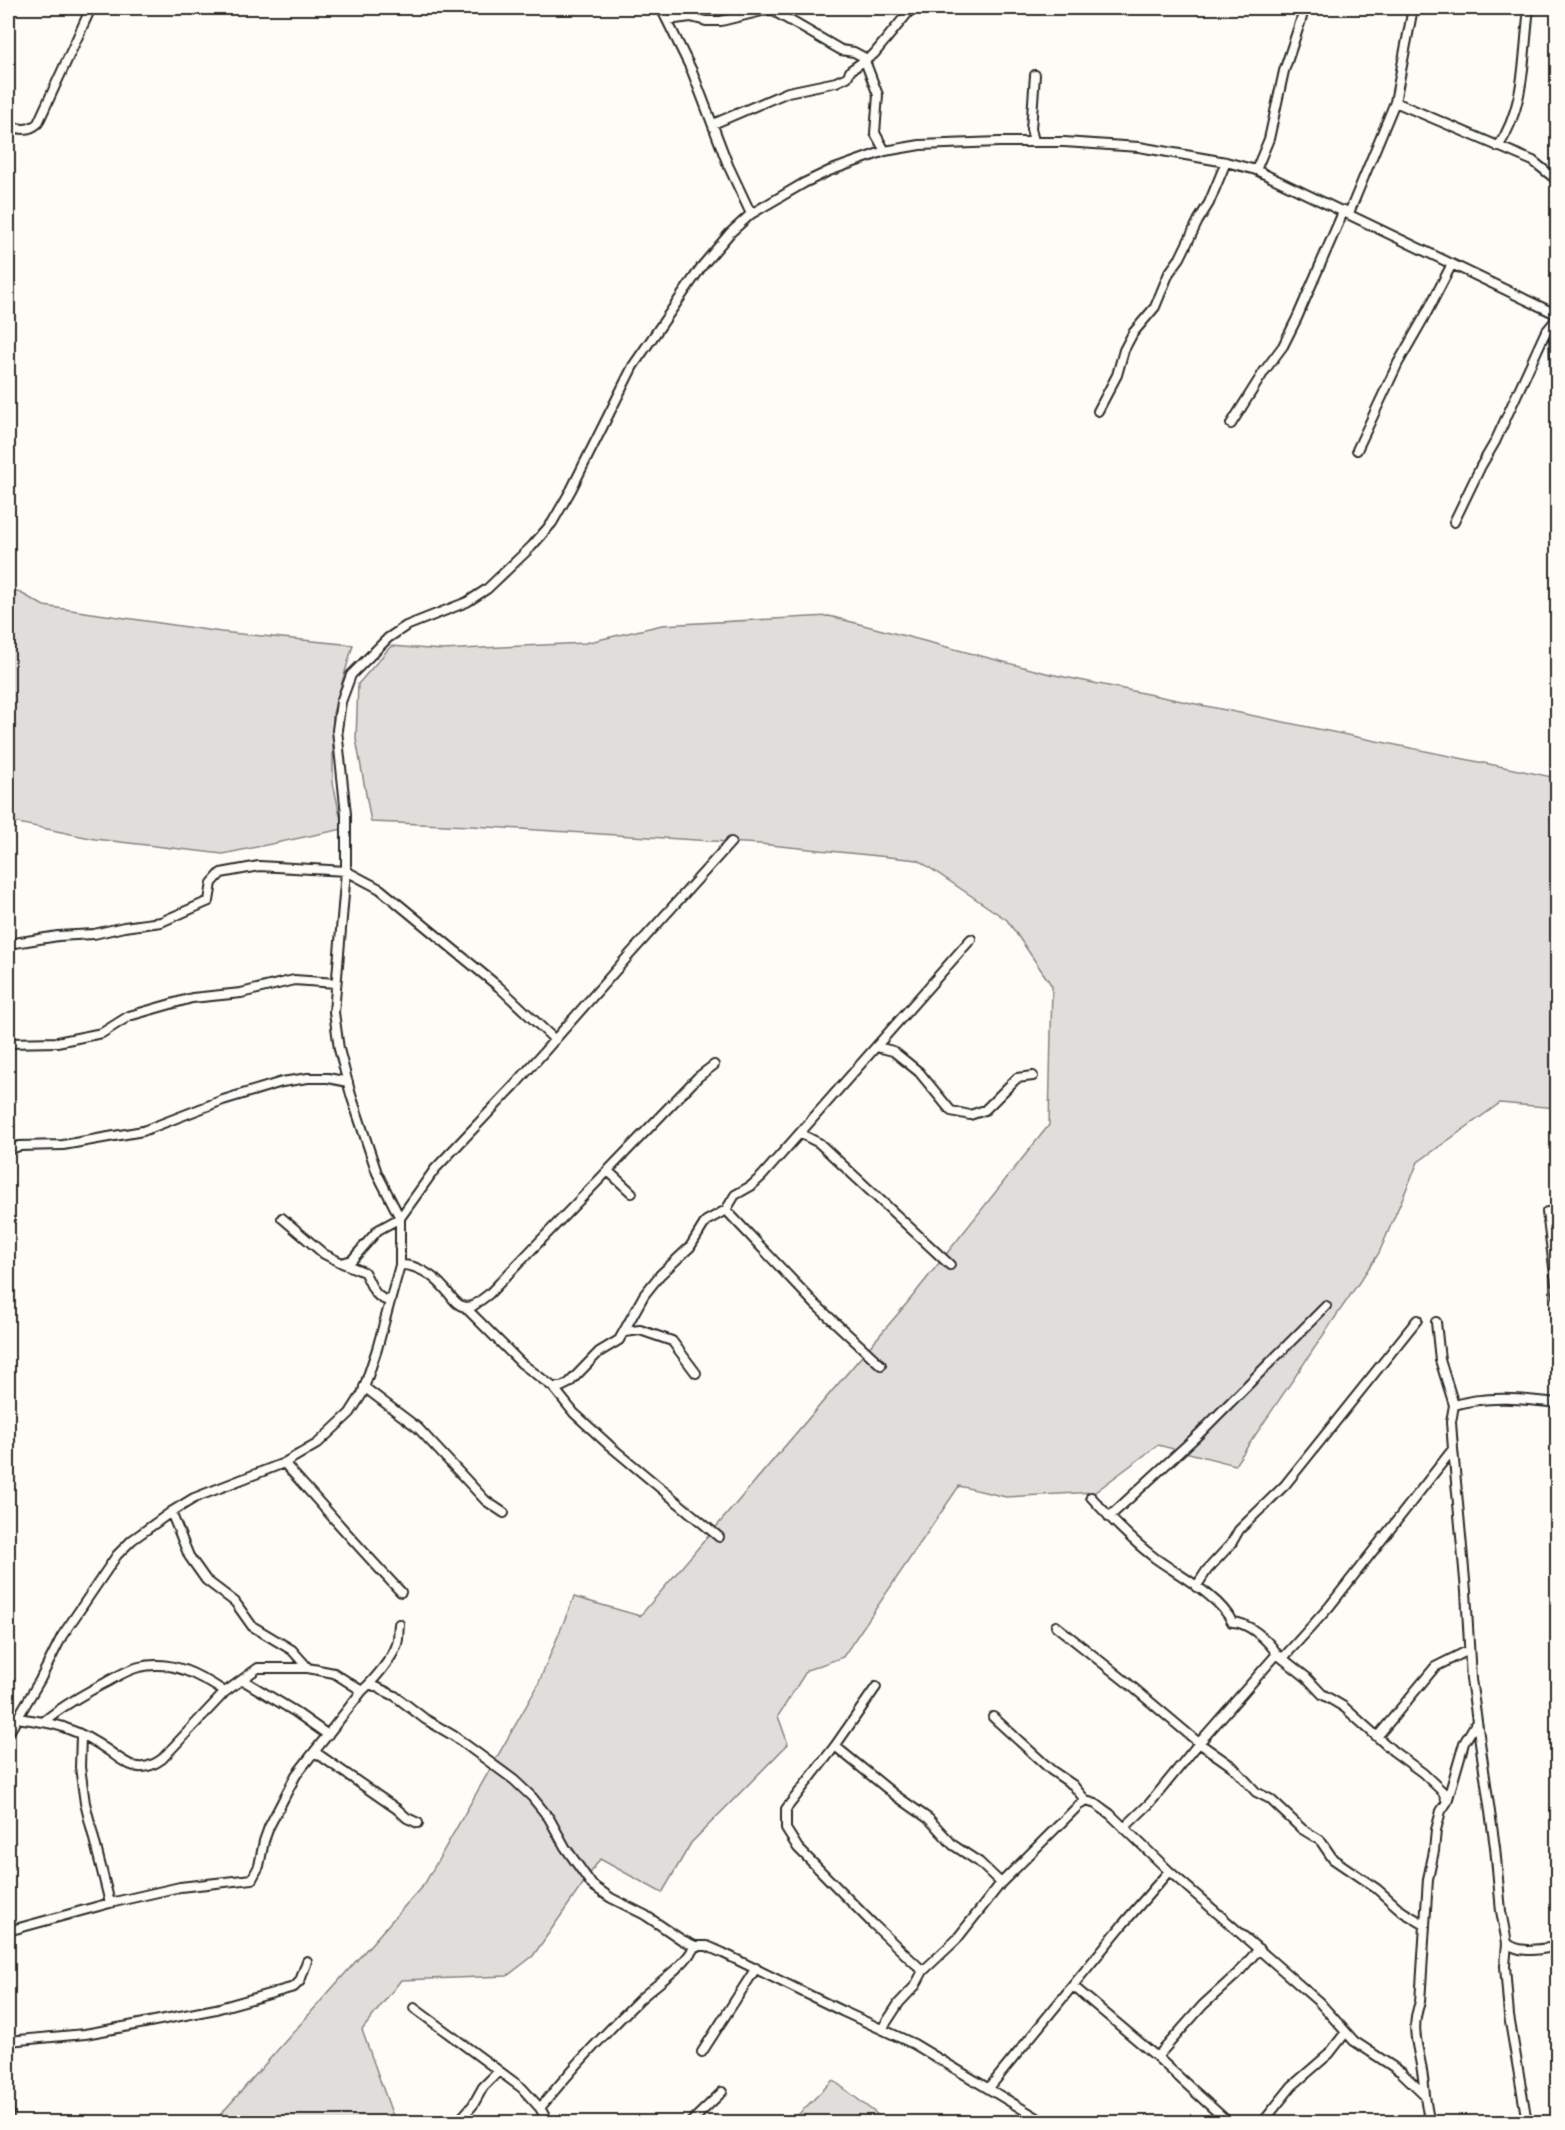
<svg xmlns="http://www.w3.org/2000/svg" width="1565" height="2130" viewBox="0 0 1565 2130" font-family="'Comic Neue',sans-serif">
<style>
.green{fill:#dfdeda;stroke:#858482;stroke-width:1.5}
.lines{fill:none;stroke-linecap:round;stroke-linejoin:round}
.minor-casing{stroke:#2b2b2b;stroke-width:12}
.minor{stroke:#fdfcf7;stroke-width:8}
</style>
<rect width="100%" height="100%" fill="#fdfcf7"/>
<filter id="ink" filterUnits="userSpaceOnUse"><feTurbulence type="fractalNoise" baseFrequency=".0167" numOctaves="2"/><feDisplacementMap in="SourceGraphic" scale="12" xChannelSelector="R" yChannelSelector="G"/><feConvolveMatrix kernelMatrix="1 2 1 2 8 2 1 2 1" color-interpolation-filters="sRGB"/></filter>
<g filter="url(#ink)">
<path class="green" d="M8,586L44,606L221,632L353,645L333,713V783L343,829L223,854L95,839L8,821Z
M829,616L1050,674L1557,778V1108L1500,1103L1418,1162L1379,1253L1235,1465L1158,1445L1095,1492L1006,1497L959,1486L843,1657L807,1670L778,1716L788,1744L691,1843L662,1893L600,1859L533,1956L507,1976L401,1980L362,2030L394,2119L391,2122H214L425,1883L537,1687L574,1597L640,1616L908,1302L1049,1125L1052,986L1007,920L918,860L760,844L471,826L371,822L356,739L358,684L391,646L442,650L585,643L662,625Z
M833,2080L887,2122H791Z"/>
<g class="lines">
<g class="minor-casing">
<path id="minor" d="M661,8L692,71L728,165L751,214
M667,20L691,17L706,21H721L770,9L841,50L854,52L867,59
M865,61L878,95L875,133L885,151
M1395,102L1413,8
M713,124L788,92L836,82L847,77L851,70L874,54L912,8
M8,126C20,129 28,132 38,123L91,8
M1034,141L1031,129L1035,75
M1498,147C1526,105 1523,55 1529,8
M1256,170L1269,139L1284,71L1302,17
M1349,213L1395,102L1533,161L1558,181
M1554,323L1555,374L1558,387
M1098,411L1117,375L1124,350L1133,333L1155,307L1169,273L1180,258L1198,221L1209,203L1226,162
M1231,424L1265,370L1283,346L1297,318L1344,210
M1357,450L1398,363L1426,314L1452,264
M1454,522L1481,466L1495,442L1545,333L1554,322
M8,944L58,936L94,934L124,927L161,922L209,901L212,883L221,873L259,866L346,871L380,889L499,987L555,1040
M8,1043L57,1042L102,1033L129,1016L192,998L241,993L294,980L336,983
M877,1047L893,1051L919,1072L951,1111L970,1115L985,1110L1017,1078L1033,1076
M801,1134L819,1143L950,1265
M8,1150L19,1146L63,1145L143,1131L223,1100L282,1082L308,1078H328L348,1082
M608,1171L632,1193
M726,1210L815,1304L881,1365
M1547,1212L1558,1299
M282,1218L324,1254L342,1263L352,1260L378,1230L400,1218L435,1169L514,1086L631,953L731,842
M342,1263L364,1272C372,1284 372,1297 389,1301
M400,1265C416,1264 434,1276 444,1288C451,1295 455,1305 465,1307L521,1363L553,1387L574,1413L610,1446L719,1537
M465,1307L473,1306L489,1294L698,1077L714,1065
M625,1332L640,1330L672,1341L696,1373
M364,1387L418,1428L486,1501L504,1513
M553,1387H561L569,1383L599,1352L619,1340L644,1295L660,1275L690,1247L706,1221L726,1210L735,1195L751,1186L762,1176L971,939
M1454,1405C1487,1395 1524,1399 1558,1403
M1453,1449L1466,1591L1471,1679L1495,1847L1501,1911L1507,1943L1505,1966L1509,2016L1527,2122
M284,1463C323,1506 361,1550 401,1592
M1091,1497C1111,1519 1131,1540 1155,1558C1177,1574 1221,1597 1232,1622C1248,1622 1268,1640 1277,1654
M171,1512L189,1556L206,1580L235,1602L252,1626L292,1650L308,1668
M1109,1517L1199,1434L1326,1306
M1196,1587L1207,1570L1231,1544L1239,1530L1285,1485L1417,1320
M1056,1626L1129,1684L1199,1743L1233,1767L1256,1792L1270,1799L1302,1829L1320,1840L1333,1859L1377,1889L1403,1912L1425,1925
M1283,1658L1329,1607L1453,1449L1451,1422L1454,1405L1440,1360L1436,1322
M241,1681L246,1682L294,1711L328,1735
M370,1684L395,1696L425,1719L454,1736L514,1780L532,1797L549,1818L565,1847L592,1885L611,1898L645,1915L682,1940L695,1946H707L723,1953L842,2011L914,2044L1044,2122
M876,1687L835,1746L786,1809V1829L798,1848L873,1924L923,1971
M993,1717L1051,1770L1073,1785L1086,1801L1096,1804L1110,1814L1169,1871L1319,2002L1354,2041L1401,2072L1424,2094
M18,1718C35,1721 53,1722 68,1729C83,1734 96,1742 109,1751C128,1765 140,1775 162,1759L225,1692L258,1668H308L334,1673L362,1691
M43,1722C61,1707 80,1696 101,1685C113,1679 126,1670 139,1667C172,1659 199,1675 225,1692
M8,1734L40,1680L62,1636L117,1555L132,1540L171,1512L194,1498L284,1463L317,1444L350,1413L362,1394L377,1349L400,1265V1218L377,1173L351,1095L339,1049L334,1012L346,871V814L337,730L341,702L351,675L388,638L406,626L467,602L487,589L532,546L552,523L571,490L633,366L702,266L730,233L751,214L804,183L829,171L885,151L920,145L999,142H1064L1139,147L1226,162L1256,170L1558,315
M81,1735L80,1767L85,1803L110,1903
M1377,1737L1435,1667L1469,1650
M835,1746L895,1795L929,1819L953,1845L979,1862L1001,1883
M315,1752L397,1809L407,1818L418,1823
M1124,1828L1150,1803L1199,1743L1277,1654L1306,1677L1322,1694L1344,1707L1393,1751L1423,1773L1443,1792L1447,1802
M8,1931L110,1903L180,1887L252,1879L259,1866L264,1841L269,1827L296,1775L362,1691C373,1681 393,1658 397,1644C399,1638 398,1631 399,1624
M1507,1943C1521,1955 1540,1948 1558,1947
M1073,1986L1157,2057L1228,2122
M414,2008L522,2088L540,2108L548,2122
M882,2029L899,2003L915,1986L923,1971L956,1940L1001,1883L1079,1805L1086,1801
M8,2041L85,2034L129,2026L216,2009L294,1987L300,1981L307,1961
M702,2052L756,1968
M1157,2057L1203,2005L1237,1974L1259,1949
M989,2088L1124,1923L1169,1871
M8,2096L9,2122
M540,2108C571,2070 604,2034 639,2000C658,1982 682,1969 695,1946
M458,2122L473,2105L483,2087L498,2072
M691,2122L722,2092
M1263,2122L1292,2086L1329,2054L1346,2032
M1430,2122C1425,2106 1425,2089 1422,2071C1418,2044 1410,2030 1420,2002L1428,1879L1434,1851L1436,1830L1441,1811L1447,1802L1464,1743L1476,1723"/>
</g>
<use href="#minor" class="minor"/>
</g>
</g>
<rect width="1565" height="2130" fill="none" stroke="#fdfcf7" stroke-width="30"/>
<rect x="15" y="15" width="1535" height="2100" fill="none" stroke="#2b2b2b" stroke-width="2" filter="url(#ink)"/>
</svg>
